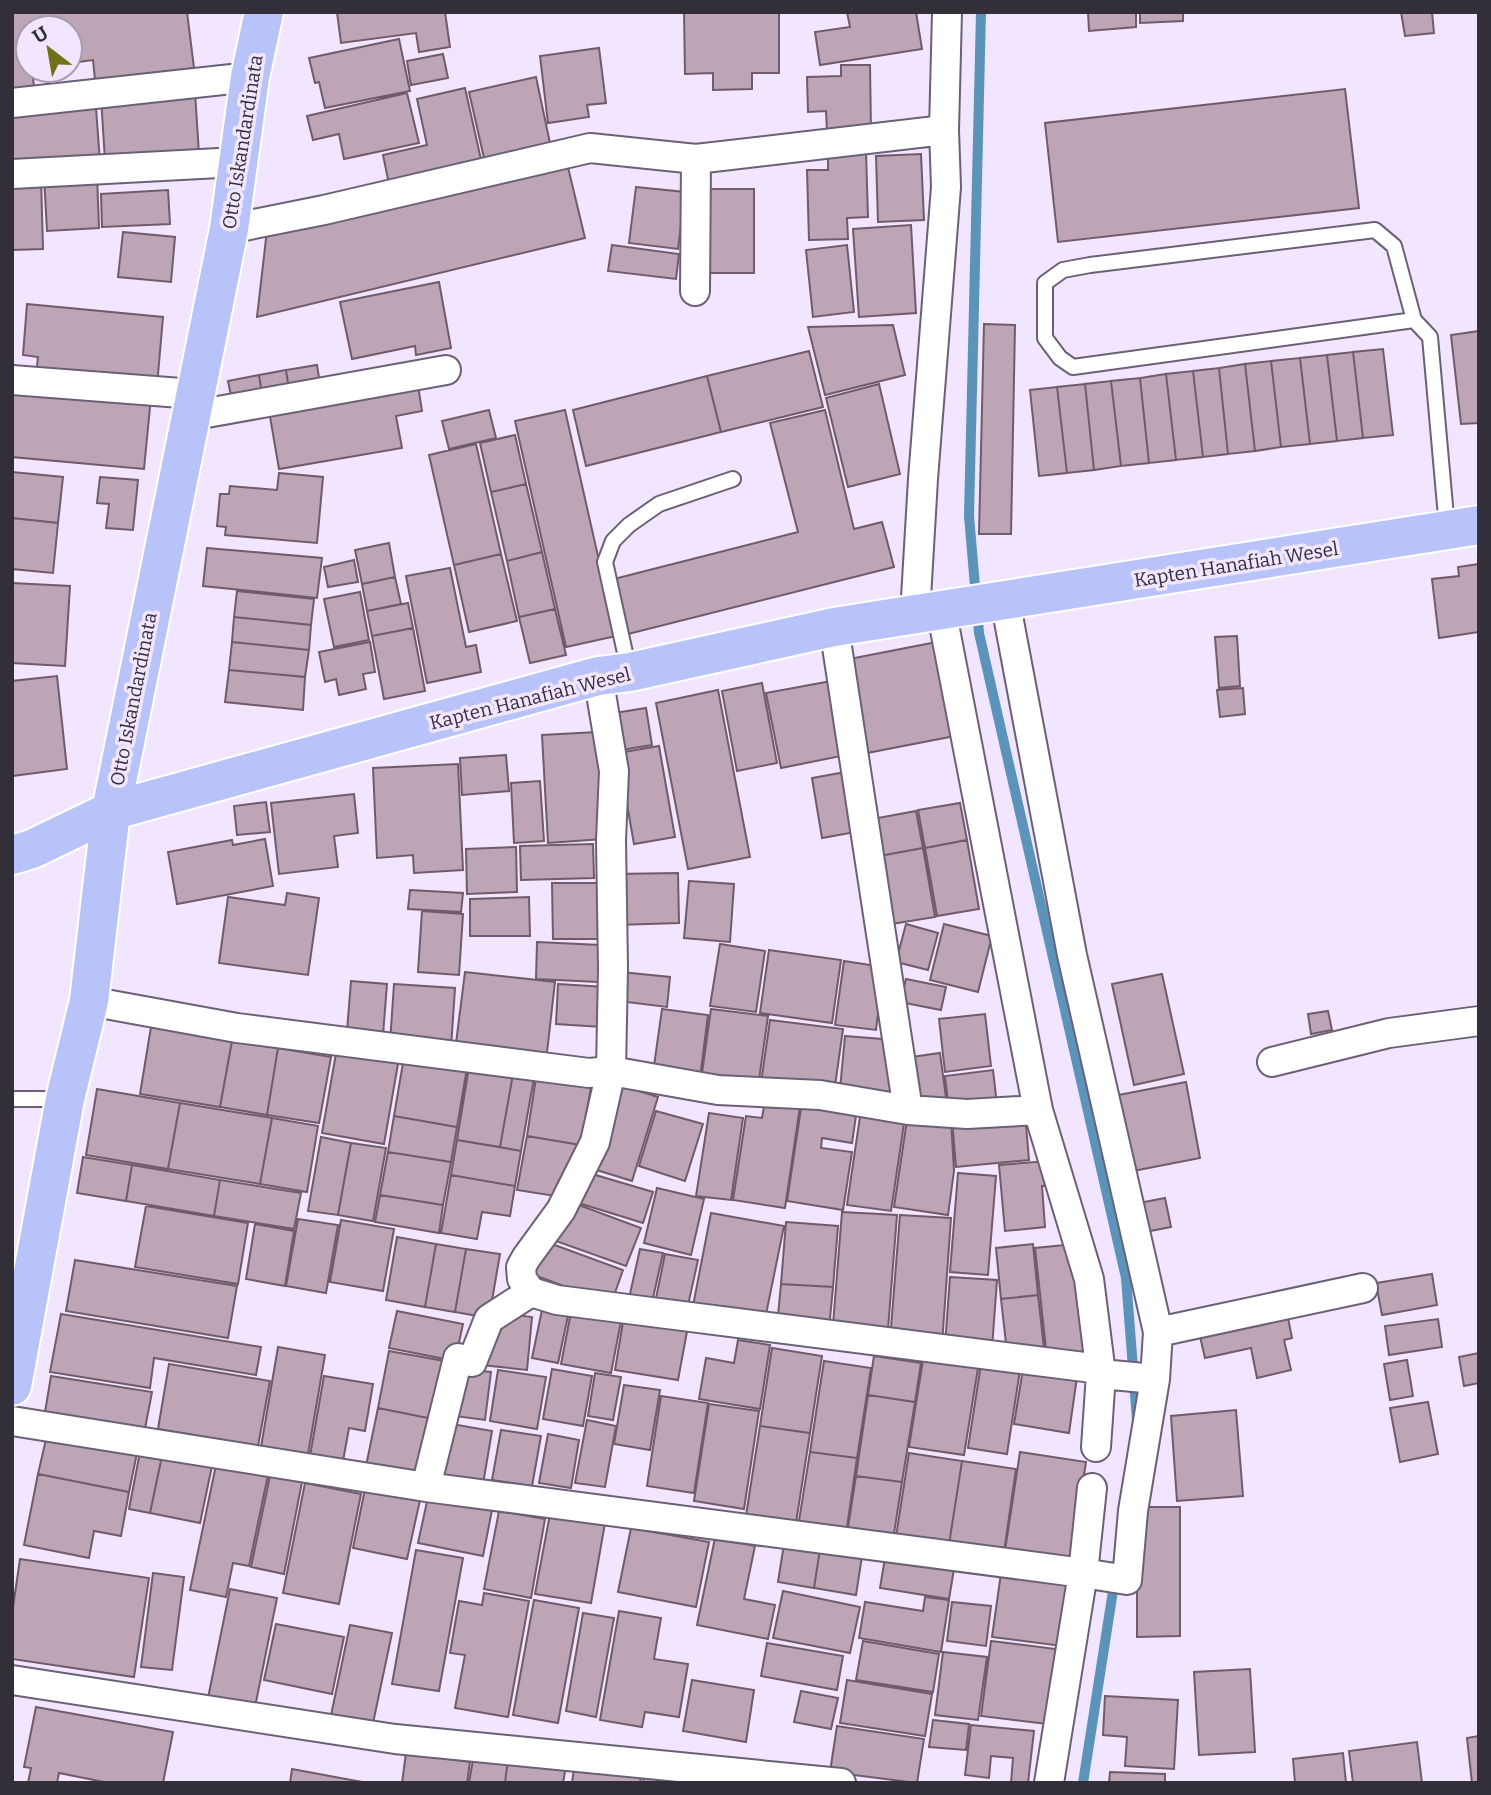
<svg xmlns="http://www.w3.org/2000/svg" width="1491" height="1795" viewBox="0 0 1491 1795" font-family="Bitter,serif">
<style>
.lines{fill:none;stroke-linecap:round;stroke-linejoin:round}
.stream{stroke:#5a94bb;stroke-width:10}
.building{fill:#bda5b5;stroke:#715b6a;stroke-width:2}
.lane-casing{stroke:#6a6176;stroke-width:18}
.street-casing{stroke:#6a6176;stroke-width:32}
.primary-casing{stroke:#fff;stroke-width:42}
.lane{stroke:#fff;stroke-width:14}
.street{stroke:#fff;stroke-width:28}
.primary{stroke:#b8c4f9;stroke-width:38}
.labels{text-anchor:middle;stroke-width:7;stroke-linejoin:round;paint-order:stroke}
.street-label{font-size:19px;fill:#332f38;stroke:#f1e5ff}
</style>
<rect width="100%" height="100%" fill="#f1e5ff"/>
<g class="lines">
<path class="stream" d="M981,12L969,516L979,633L1126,1278L1137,1420
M1083,1783L1115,1578"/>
</g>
<path class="building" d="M12,12H187L194,68L95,80L93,60L70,63V28H28V70H32L34,87L12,90Z
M337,12H445L450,47L419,52L416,33L341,43Z
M684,12H779V73H752V89L713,90V73L685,74Z
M847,12H916L922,49L820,65L815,32L850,27Z
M1088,12H1136V27L1089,31Z
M1140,12H1183V21L1140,23Z
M1401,12H1432L1434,33L1405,36Z
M399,39L410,91L325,108L319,82L315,83L309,58Z
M599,48L606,103L587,105L589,117L548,123L540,56Z
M443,54L448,78L411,85L407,61Z
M841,65H870L871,130L827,131L826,111L808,112L807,77L841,76Z
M536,77L550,143L484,158L469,92Z
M465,88L482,164L389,184L383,155L427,145L417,99Z
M1345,89L1359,208L1058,242L1045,123Z
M195,92L199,154L105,160L101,98Z
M407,93L419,143L344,159L339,134L313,140L307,116Z
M96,108L100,162L12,170V116Z
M866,152L868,217L847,218L848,239L809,240L807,170H828V153Z
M921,154L924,220L878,222L876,156Z
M566,159L585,238L257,317L267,230Z
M97,175L99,228L47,231L44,177Z
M41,178L43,249L12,250V179Z
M636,187L685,192L678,249L629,243Z
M710,189H754V273H710Z
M168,190L170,224L102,227L101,194Z
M911,225L916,313L859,317L853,229Z
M123,232L175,237L171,282L118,277Z
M612,245L679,254L676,279L608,271Z
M847,245L854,312L813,317L806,250Z
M439,282L451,348L416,355L415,346L352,359L340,302Z
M27,304L163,317L157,386L36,375L38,357L23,355Z
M984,324L1015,325L1011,534H979Z
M893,325L905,375L825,395L808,327Z
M1479,331V423L1461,424L1451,335Z
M1383,349L1393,435L1363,438L1353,352Z
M809,351L823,407L721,432L707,376Z
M1353,352L1363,438L1337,441L1327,355Z
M1327,355L1337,441L1310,444L1300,358Z
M1300,358L1310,444L1281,447L1271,361Z
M1271,361L1281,447L1255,451L1245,364Z
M1245,364L1255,451L1228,454L1219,368Z
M317,365L321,390L290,396L286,370Z
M1219,368L1228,454L1203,457L1193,371Z
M286,370L290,396L263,401L259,375Z
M1193,371L1203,457L1176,460L1166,374Z
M1166,374L1176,460L1149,463L1140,378Z
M259,375L263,401L233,406L228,381Z
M707,376L721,432L586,466L573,410Z
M1140,378L1149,463L1121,466L1111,381Z
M417,379L422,411L396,416L402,448L279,469L268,405Z
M1111,381L1121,466L1094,470L1085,384Z
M12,384L151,397L144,469L12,457Z
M879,384L900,474L848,487L826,398Z
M1085,384L1094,470L1067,473L1057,387Z
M1057,387L1067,473L1039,476L1030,390Z
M489,410L496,438L449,449L442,421Z
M565,410L616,636L566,647L515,421Z
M825,410L854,529L882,522L894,567L628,634L614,579L798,532L770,423Z
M515,435L526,484L491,492L480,443Z
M476,444L501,554L454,565L429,455Z
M12,472L63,477L58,523L12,518Z
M279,473L323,477L317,543L225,535L226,527L217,526L220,494H229L230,486L277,490Z
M100,477L138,480L133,530L106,528L109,504L97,503Z
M526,484L542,552L507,561L491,492Z
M12,518L58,523L53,573L12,569Z
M389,543L395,577L362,584L355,550Z
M207,548L322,558L317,598L203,586Z
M542,552L555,609L519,617L507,561Z
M501,554L517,621L469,632L454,565Z
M354,560L358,582L328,587L324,567Z
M1479,564V632L1439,638L1432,579L1459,576L1458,567Z
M450,568L466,647L476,645L481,672L427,683L406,576Z
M395,577L401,604L367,611L362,584Z
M12,583L70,586L65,666L12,663Z
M237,591L314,599L311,625L234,617Z
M360,592L369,640L334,647L324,599Z
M408,603L413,628L372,636L367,611Z
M555,609L566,655L530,663L519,617Z
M234,617L311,625L309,650L232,642Z
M413,628L425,691L384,699L372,636Z
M1237,636L1240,686L1219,688L1215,637Z
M942,641L960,735L862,754L844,660Z
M232,642L309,650L305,677L229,670Z
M370,642L375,672L363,674L366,689L339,695L336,679L325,682L319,652Z
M229,670L305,677L303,710L225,702Z
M57,676L67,769L12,776V681Z
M837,680L851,754L781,768L766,693Z
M762,683L777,763L737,771L722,691Z
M1243,688L1245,714L1220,717L1217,690Z
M718,690L750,857L688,869L656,703Z
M646,708L652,745L615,751L608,714Z
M597,732L603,839L548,843L542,735Z
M659,746L675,837L634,844L618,753Z
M506,755L509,791L462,795L460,758Z
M458,764L463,870L414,873L413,855L377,858L373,768Z
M851,771L861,831L822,838L812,778Z
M540,781L544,841L514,843L511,783Z
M354,794L358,833L334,836L338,867L279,874L271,803Z
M266,802L270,832L237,835L234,806Z
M960,803L967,840L925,848L918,810Z
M916,811L923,848L874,857L867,820Z
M265,839L273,886L177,904L168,852L232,840L233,845Z
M967,840L979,909L937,916L925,848Z
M593,844L594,878L521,880L520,846Z
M516,847L517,892L467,894L466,849Z
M923,848L935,917L885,925L874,857Z
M678,873L679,923L616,925L615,874Z
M689,881L734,884L730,942L684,938Z
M552,883H605V939H553Z
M410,890L463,893L461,912L408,909Z
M287,893L319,898L308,975L219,963L228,897L285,905Z
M529,897L530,936H470V899Z
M422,911L463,914L459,975L418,972Z
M906,924L938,933L928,970L896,962Z
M944,924L992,936L978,992L930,980Z
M537,942L600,945L598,982L536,979Z
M720,944L765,951L756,1012L710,1006Z
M769,950L841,960L832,1023L760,1013Z
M844,961L884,967L876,1030L835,1025Z
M465,972L555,982L546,1061L455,1051Z
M621,972L670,977L667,1007L618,1001Z
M1162,974L1184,1074L1134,1085L1112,984Z
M906,979L946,987L941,1010L900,1002Z
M351,981L387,984L383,1035L347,1031Z
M394,984L455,988L451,1048L390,1043Z
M558,984L605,987L602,1027L556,1024Z
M662,1009L708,1015L700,1078L653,1073Z
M711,1009L768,1016L758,1087L701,1080Z
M1328,1011L1332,1030L1311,1034L1308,1014Z
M985,1014L991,1066L945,1072L939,1019Z
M770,1020L843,1029L834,1093L761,1083Z
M151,1027L232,1041L220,1107L140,1094Z
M845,1036L895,1040L890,1093L840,1089Z
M232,1041L278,1048L267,1115L220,1107Z
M278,1048L331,1057L319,1123L267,1115Z
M337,1048L399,1058L384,1144L322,1133Z
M940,1053L946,1098L909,1102L904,1058Z
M404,1057L467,1068L457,1127L394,1116Z
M469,1067L513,1074L500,1147L457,1140Z
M993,1070L997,1105L949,1111L945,1076Z
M513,1074L534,1078L521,1151L500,1147Z
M536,1078L591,1087L581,1145L527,1136Z
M1186,1082L1200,1158L1128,1172L1113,1096Z
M614,1083L658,1097L632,1181L587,1167Z
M97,1089L180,1103L168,1169L86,1155Z
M766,1095L801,1100L785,1208L733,1200L746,1116L762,1118Z
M802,1102L857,1109L852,1143L822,1138L821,1148L852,1152L843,1210L787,1201Z
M180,1103L272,1118L260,1184L168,1169Z
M861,1110L905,1117L891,1211L847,1205Z
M656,1111L703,1124L685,1181L639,1166Z
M709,1113L743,1118L731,1200L696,1196Z
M908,1113L951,1120L954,1171L948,1215L894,1207Z
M1025,1113L1029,1160L956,1167L952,1119Z
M394,1116L457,1127L451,1162L388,1152Z
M272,1118L318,1126L307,1192L260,1184Z
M527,1136L581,1145L555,1196L517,1190Z
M321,1137L351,1143L338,1215L308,1211Z
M457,1140L521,1151L515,1186L451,1175Z
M351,1143L386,1148L373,1221L338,1215Z
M388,1152L451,1162L443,1205L380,1195Z
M83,1157L132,1165L126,1201L77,1193Z
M1048,1161L1051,1185L1042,1186L1045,1227L1005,1231L999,1165Z
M132,1165L220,1180L214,1216L126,1201Z
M582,1171L653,1192L643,1223L572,1201Z
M958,1173L996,1176L988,1275L950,1272Z
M451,1175L515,1186L510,1216L482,1212L477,1239L441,1233Z
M220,1180L301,1193L294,1229L214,1216Z
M657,1188L704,1199L691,1255L644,1243Z
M380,1195L443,1205L439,1233L375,1222Z
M1165,1198L1171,1227L1145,1232L1139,1203Z
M568,1201L641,1228L626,1266L553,1240Z
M146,1206L248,1223L238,1284L135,1267Z
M842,1212L897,1215L888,1329L833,1325Z
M711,1213L784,1226L764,1324L692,1311Z
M900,1215L951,1218L942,1344L890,1340Z
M298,1219L338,1225L326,1293L286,1286Z
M341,1220L394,1229L383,1291L330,1282Z
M786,1222L838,1226L833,1287L781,1284Z
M255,1224L294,1231L285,1286L246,1279Z
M397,1237L436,1244L425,1307L386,1300Z
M541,1240L623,1270L611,1304L529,1273Z
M436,1244L466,1249L455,1312L425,1307Z
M1033,1244L1038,1295L1001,1299L996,1248Z
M1075,1244L1086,1354L1047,1358L1035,1248Z
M466,1249L500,1254L489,1318L455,1312Z
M640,1249L663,1253L651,1307L628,1303Z
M665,1254L698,1260L686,1314L654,1308Z
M75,1260L237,1286L228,1338L66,1311Z
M1432,1274L1437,1305L1382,1315L1376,1283Z
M950,1277L997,1280L992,1348L945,1345Z
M781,1284L833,1287L829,1329L777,1326Z
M1038,1295L1044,1348L1007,1352L1001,1299Z
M543,1305L569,1311L558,1363L532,1358Z
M572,1307L622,1316L611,1373L561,1364Z
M1286,1308L1292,1338L1284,1340L1291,1370L1257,1378L1251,1348L1205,1358L1198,1328Z
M397,1311L463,1324L455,1361L389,1348Z
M500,1313L532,1317L527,1370L482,1365L486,1338L497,1339Z
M61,1314L261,1347L256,1375L154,1358L150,1388L50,1372Z
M624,1316L688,1326L678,1380L615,1370Z
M1438,1319L1442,1347L1389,1355L1385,1326Z
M738,1340L770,1345L760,1409L699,1399L706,1358L734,1363Z
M278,1347L325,1355L308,1454L261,1447Z
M772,1348L822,1356L810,1433L760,1426Z
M389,1351L450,1362L438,1420L378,1408Z
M1479,1353V1383L1464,1386L1459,1357Z
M874,1356L921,1363L915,1402L868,1395Z
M923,1360L978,1368L964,1455L909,1447Z
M1407,1360L1413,1396L1390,1400L1384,1364Z
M824,1361L871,1368L857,1458L810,1452Z
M169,1364L270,1381L258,1446L158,1429Z
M981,1364L1020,1370L1007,1454L968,1448Z
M461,1369L491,1372L485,1420L455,1416Z
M552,1369L592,1376L583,1426L543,1419Z
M1023,1369L1077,1377L1069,1433L1014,1424Z
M498,1370L546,1377L537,1429L490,1421Z
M595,1373L621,1377L613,1420L588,1416Z
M51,1376L152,1392L144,1434L44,1418Z
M324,1376L373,1384L365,1431L349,1428L343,1461L310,1456Z
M624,1385L660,1390L650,1450L614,1444Z
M868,1395L915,1402L902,1482L856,1476Z
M661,1396L708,1403L694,1493L647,1486Z
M1428,1402L1438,1454L1400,1462L1390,1408Z
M709,1404L759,1411L744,1509L694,1501Z
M378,1408L438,1420L426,1477L366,1466Z
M1236,1410L1243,1496L1177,1501L1171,1416Z
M587,1420L616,1426L605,1487L575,1483Z
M446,1423L492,1431L483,1484L437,1476Z
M760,1426L810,1433L795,1529L745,1522Z
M501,1430L541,1436L532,1486L492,1480Z
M548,1434L579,1440L571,1488L539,1483Z
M47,1435L137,1453L129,1492L38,1474Z
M140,1452L162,1456L150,1513L129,1509Z
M810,1452L857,1458L846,1534L798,1527Z
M1020,1452L1086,1462L1070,1567L1004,1557Z
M909,1453L962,1461L948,1551L895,1543Z
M162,1456L212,1466L200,1523L150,1513Z
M962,1461L1016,1469L1003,1559L948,1551Z
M216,1465L268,1475L249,1566L233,1563L226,1597L190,1590Z
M38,1474L129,1492L121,1536L94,1531L89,1558L24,1545Z
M270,1476L302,1482L284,1574L251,1567Z
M856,1476L902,1482L893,1540L847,1534Z
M305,1483L361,1494L339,1604L283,1593Z
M365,1489L420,1500L407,1559L353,1548Z
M428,1497L492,1510L483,1556L418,1543Z
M1137,1507H1180V1636L1137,1637Z
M499,1511L545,1519L531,1598L484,1589Z
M550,1514L605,1523L591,1603L535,1594Z
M631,1528L709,1542L696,1607L618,1592Z
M715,1538L755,1546L744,1599L775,1605L768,1639L697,1625Z
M784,1544L820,1549L814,1588L778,1582Z
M820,1549L862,1556L856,1595L814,1588Z
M416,1550L463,1558L439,1691L392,1684Z
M886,1552L955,1563L949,1599L880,1588Z
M20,1559L149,1578L134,1677L12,1659V1614Z
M1002,1566L1071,1575L1062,1646L992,1637Z
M153,1573L184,1577L172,1670L141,1667Z
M230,1589L277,1598L255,1707L208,1698Z
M783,1591L860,1607L850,1653L773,1638Z
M484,1593L529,1601L508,1717L455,1708L465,1655L450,1653L459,1601L482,1605Z
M925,1597L949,1600L941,1652L859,1638L865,1602L923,1611Z
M534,1600L579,1608L558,1723L513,1715Z
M952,1602L991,1606L986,1646L947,1641Z
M619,1611L661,1618L654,1659L688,1664L679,1717L645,1712L642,1727L600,1720Z
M583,1613L614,1618L596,1717L566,1711Z
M276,1624L344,1637L332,1694L264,1680Z
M350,1625L392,1633L372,1728L330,1720Z
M863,1641L939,1654L933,1692L856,1680Z
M991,1641L1056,1649L1047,1724L981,1716Z
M767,1643L843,1656L837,1690L761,1676Z
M943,1652L987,1657L978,1720L935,1715Z
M1250,1669L1255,1752L1199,1755L1194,1672Z
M692,1680L754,1690L746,1742L683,1731Z
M847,1680L932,1694L925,1736L840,1723Z
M801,1691L838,1698L831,1729L794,1722Z
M1105,1696L1178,1700L1174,1769L1125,1766L1127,1737L1103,1735Z
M36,1707L173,1732L163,1783H109L59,1773L57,1783H28L31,1768L24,1767Z
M933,1720L969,1724L966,1750L929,1747Z
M971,1725L1034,1731L1028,1783H1011L1013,1758L991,1756L989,1778L965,1775Z
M837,1726L924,1739L917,1783L830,1772Z
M1479,1736V1783H1472L1467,1738Z
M1417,1742L1422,1783H1353L1349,1751Z
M406,1753L470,1762L467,1783H402Z
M1343,1753L1346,1783H1295L1293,1759Z
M474,1754L508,1759L505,1783H469Z
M508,1759L566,1766L563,1783H505Z
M575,1761L642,1770L640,1783H572Z
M292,1769L362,1782L361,1783H290Z
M645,1769L707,1783H643Z
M1110,1772L1165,1774V1783H1109Z"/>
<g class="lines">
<g class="lane-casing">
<path id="lane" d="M1414,320L1394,246L1375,230L1090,265L1063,270L1045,283V338L1060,358L1073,367L1414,320L1430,337L1447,528
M629,671L605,562L613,541L629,525L659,504L733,479
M12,1099H64"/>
</g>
<g class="street-casing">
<path id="street" d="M12,103L250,77
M12,174L238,162
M229,229L324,210L590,148L696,159L944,130
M695,291L696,159
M12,380L194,394
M190,416L446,370
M1005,600L1072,955L1158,1332
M941,609L1038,1110L1089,1279L1101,1374L1096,1447
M915,615L923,479L946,187L944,130L947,12
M834,627L908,1110
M89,1001L237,1028L589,1073L611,1071L613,968L611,840L614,771L598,676
M1272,1062L1389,1033L1479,1021
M1038,1110L967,1114L908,1110L820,1095L718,1090L611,1071L595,1142L561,1210L526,1258L521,1267L522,1279L531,1292L557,1300L1100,1369
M1101,1374L1155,1379
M12,1421L426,1487L1083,1573L1127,1580L1133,1511L1155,1379L1158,1332L1363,1288
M426,1487L458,1358L472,1362L489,1319L531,1292
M12,1680L395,1739L841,1783
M1049,1783L1083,1573L1092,1488"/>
</g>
<g class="primary-casing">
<path id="primary" d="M12,855L32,849L111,811L598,676L630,672L834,627L1479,525
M12,1386L65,1099L89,1001L111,811L229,229L250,77L264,12"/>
</g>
<use href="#lane" class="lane"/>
<use href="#street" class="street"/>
<use href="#primary" class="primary"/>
</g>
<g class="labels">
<g class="street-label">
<text transform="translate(242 142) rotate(-81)" y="7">Otto Iskandardinata</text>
<text transform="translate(1236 564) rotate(-9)" y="7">Kapten Hanafiah Wesel</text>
<text transform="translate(530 698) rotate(-14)" y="7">Kapten Hanafiah Wesel</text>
<text transform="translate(133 699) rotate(-79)" y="7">Otto Iskandardinata</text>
</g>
</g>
<rect width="1491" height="1795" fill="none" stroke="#332f38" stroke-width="28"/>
<g transform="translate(49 49) rotate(329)"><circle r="33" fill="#f1e5ff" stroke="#a59caf" stroke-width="2"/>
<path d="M0-5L12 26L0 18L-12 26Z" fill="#717216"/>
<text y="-10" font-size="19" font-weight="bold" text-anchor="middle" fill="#332f38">U</text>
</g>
</svg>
